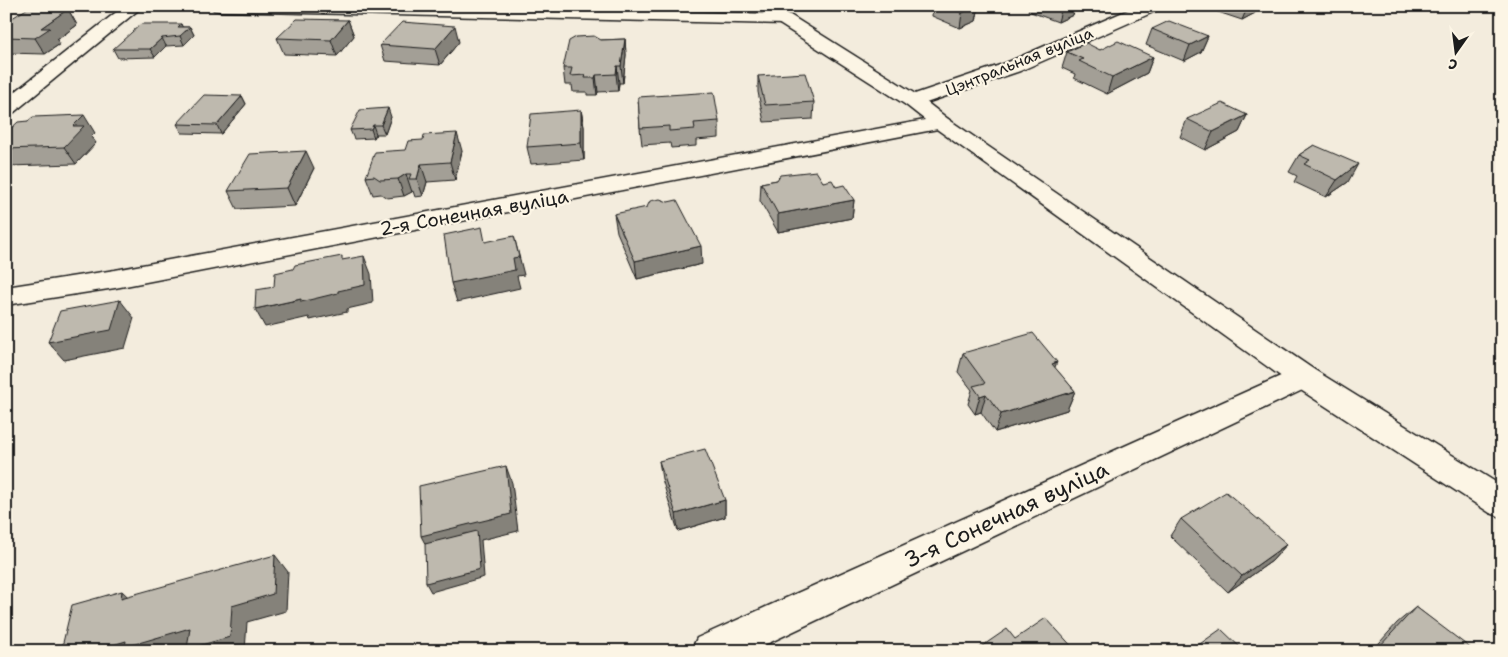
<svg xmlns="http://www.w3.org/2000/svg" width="1508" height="657" viewBox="0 0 1508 657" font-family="'Shantell Sans',sans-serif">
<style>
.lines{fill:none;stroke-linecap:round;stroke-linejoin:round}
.minor-casing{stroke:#1c1c1c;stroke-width:3}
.tertiary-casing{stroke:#1c1c1c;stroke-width:3}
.secondary-casing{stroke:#1c1c1c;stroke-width:3}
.minor{fill:#fcf5e5;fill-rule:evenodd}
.tertiary{fill:#fcf5e5;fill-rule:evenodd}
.secondary{fill:#fcf5e5;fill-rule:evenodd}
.wall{fill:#a39f96;stroke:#1c1c1c}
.shaded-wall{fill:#85827a;stroke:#1c1c1c}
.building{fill:#beb9ae;stroke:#1c1c1c}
.labels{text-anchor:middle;stroke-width:4.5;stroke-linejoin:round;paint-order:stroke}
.far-street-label{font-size:16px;fill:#1c1c1c;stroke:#fcf5e5}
.street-label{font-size:19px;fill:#1c1c1c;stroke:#fcf5e5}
.near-street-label{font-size:22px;fill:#1c1c1c;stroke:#fcf5e5}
</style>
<rect width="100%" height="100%" fill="#f3ecdd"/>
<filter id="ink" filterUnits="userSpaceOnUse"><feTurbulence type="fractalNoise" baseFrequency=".02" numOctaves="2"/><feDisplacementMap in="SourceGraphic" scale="10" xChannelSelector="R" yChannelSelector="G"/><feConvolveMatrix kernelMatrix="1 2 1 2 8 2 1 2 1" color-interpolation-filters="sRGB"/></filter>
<g filter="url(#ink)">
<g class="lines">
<g class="minor-casing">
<path id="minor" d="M124,6H143L13,113L6,115V99Z
M212,6H453L784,14L790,15L793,19L790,23L784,24L220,11L214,10Z
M1137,6H1160L1158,10L1020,71L920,105L913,107L906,105L903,101L906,97L1006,63Z
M941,117L948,119L951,123L948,127L115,288L6,305V287L115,270Z
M1303,366L1313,369L1318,377L1313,385L752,651H691L697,638Z"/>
</g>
<g class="tertiary-casing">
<path id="tertiary" d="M784,14L790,15L920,97L948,119L1313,369L1502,486V517L1490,513L1293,385L934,127L906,105L778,23L775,19L778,15Z"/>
</g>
<g class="secondary-casing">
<path id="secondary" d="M757,6H777L793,19L790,23C778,26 764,16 757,6Z"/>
</g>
<use href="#minor" class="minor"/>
<use href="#tertiary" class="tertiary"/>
<use href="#secondary" class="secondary"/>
</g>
<path class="wall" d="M933,6H979L976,21L960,28L932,16Z
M1030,6H1075L1073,15L1058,22L1028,11Z
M1210,6H1257L1255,13L1242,20L1209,9Z
M68,9L77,25L57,40L60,44L45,54L6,53V22Z
M348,20L354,36L337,56L284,54L277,38Z
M181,24L182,27H190L194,35L184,45L166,46L155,57L118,58L113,49Z
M1152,29L1208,36L1201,52L1184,61L1146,45Z
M625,39L626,55L623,83H619L618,91L598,92L597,95H587V92H573L572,85H565L563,68L601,40Z
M459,42L440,65L385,61L380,45Z
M1100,50L1153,57L1147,73L1107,94L1074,78L1075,74L1062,68L1067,52Z
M758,76L814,102L813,119L764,122L758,92Z
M242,96L246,104L221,134L182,133L177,124Z
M638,97L719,121V138L696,140V146L671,148L670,143L642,145L640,128Z
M581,110L584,127V160L531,164L527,147Z
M1247,115L1239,132L1205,150L1180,137L1187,119Z
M391,117L385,134H376L374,138L354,139L350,130Z
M28,121L95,133L91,137L96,143L76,164L7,166L6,133Z
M1314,145L1348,182L1326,197L1294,182L1297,176L1289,172L1299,155Z
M462,151L455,180L427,182L423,196L415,197L413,191L404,196L387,198L381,194L373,195L366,177Z
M314,168L295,206L237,209L228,191Z
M777,180L823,182L836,187L854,200L852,218L778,232L760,201L761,183Z
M614,214L702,264L637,279L617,232Z
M963,353L1055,368L1075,391L1067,410L995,432L981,412L975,414L968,404L972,390L958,372Z
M659,461L725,500V517L678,531L662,479Z
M1181,519L1287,544L1272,561L1228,592L1170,536Z
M1416,607L1472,651H1372L1397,623Z"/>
<path class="shaded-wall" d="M976,6H979L976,21L960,28L962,13Z
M1063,6H1075L1073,15L1058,22L1062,7Z
M1248,6H1257L1255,13L1242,20Z
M68,9L77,25L57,40L60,44L45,54L35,38L41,28Z
M348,20L354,36L337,56L331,40Z
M181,24L185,32L190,27L194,35L184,45L180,36L178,27Z
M455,26L459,42L440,65L435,49Z
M1208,36L1201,52L1184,61L1190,45Z
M162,38L166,46L155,57L150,49Z
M625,39L626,55L623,83L621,66Z
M1153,57L1147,73L1107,94L1112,77Z
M617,66L619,83L618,91L616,74Z
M596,75L598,92L597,95L595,78Z
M242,96L246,104L221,134L217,125Z
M388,108L391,117L385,134L381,125Z
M581,110L584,127V160L581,143Z
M84,115L95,133L91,137L96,143L76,164L64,147L73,126Z
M1247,115L1239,132L1205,150L1213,132Z
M373,125L376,134L374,138L371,129Z
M457,133L462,151L455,180L450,162Z
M306,151L314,168L295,206L287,188Z
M421,164L427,182L423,196L417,179Z
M1358,164L1348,182L1326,197L1337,180Z
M406,174L412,192L404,196L398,179Z
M854,200L852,218L778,232V214Z
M514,236L524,275L517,276L520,288L457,302L451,283L513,258Z
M701,246L702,264L637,279L635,261Z
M364,256L371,274L373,303L347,309V312L310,320L309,317L265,327L255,309L338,291Z
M120,300L134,318L125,348L64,360L48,342Z
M1057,362L1050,380L1052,364Z
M1075,391L1067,410L995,432L1001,414Z
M986,394L981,412L975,414L980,396Z
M506,466L512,483L518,531L481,540L484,577L431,592L426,583L430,553L421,536Z
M725,500V517L678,531L676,514Z
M1287,544L1272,561L1228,592L1242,576Z
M275,555L288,572L286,611L247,622L245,651H188L187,649L182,651H93L126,641L190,628L232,606Z
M122,591L140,608L121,598Z"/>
<path class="building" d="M947,6H976L962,13Z
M28,8L68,9L41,28H50L35,38L6,37V22Z
M297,19L348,20L331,40L277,38Z
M1169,21L1208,36L1190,45L1152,29Z
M402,22L455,26L435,49L380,45Z
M141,24H181L178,27H190L180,36L162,38L150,49H113Z
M594,36L601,40L625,39L621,66H617L616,74L596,75L595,78H585L586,75L570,76L572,68H563L569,41L576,37Z
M1118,41L1153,57L1112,77L1079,61L1083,59L1067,52L1086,43L1100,50Z
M805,73L814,102L765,105L758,76Z
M714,92L719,121L694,123L695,129L669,131V126L640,128L638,97Z
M204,95L242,96L217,125L177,124Z
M1222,103L1247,115L1213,132L1187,119Z
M388,108L381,125H373L371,129L350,130L360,110Z
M581,110V143L527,147L531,114Z
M84,115L73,126H84L64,147L6,149V137L8,135H6V133L18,122L28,121L33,117Z
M457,133L450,162L421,164L417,179H409L411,174H406L398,179L380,180L374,176L366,177L375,152L405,150L408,141L423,140L424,135Z
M1314,145L1358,164L1337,180L1304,164L1310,160L1299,155Z
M306,151L287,188L228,191L250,154Z
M816,171L823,182L832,180L836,187L844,185L854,200L778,214L761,183L777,180L780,175Z
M660,199L668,202L677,200L701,246L635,261L614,214L647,207L650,201Z
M482,227L485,242L514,236L519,257L513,258L515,270L451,283L444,235Z
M342,256V260L364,256L365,285L338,291V293L301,302V299L255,309L256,290L274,287L275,273L293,269L295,265Z
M120,300L111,330L48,342L60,311Z
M1033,333L1057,362L1052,364L1075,391L1001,414L986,394L980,396L973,386L985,383L963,353Z
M705,449L725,500L676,514L659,461Z
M506,466L511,514L421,536L419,486Z
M1226,492L1287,544L1242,576L1181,519Z
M477,531L480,569L426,583L425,544Z
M275,555L273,594L232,606L230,637L187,649L190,628L125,647L126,641L93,651H61L72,605L122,591L121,598Z
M1416,607L1473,650L1472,651H1383L1379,647Z
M1046,618L1076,651H975L1007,629L1015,639Z
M1221,629L1244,651H1190Z"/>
</g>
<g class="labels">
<g class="far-street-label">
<text transform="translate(1019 61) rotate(-22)" y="6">Цэнтральная вуліца</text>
</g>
<g class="street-label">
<text transform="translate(474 212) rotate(-10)" y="7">2-я Сонечная вуліца</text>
</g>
<g class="near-street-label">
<text transform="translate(1006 514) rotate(-25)" y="8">3-я Сонечная вуліца</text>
</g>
</g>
<rect width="1508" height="657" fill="none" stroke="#fcf5e5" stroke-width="25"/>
<rect x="12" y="12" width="1483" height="632" fill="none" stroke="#1c1c1c" stroke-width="2" filter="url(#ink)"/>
<g transform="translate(1456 52) rotate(194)" stroke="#fcf5e5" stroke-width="4" paint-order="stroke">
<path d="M0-4L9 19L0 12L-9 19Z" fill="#1c1c1c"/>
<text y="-8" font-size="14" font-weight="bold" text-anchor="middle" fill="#1c1c1c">С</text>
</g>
</svg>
